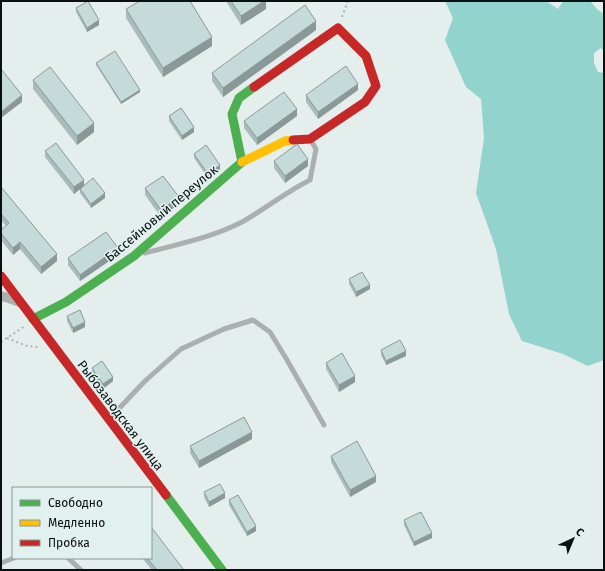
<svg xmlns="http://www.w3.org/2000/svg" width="605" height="571" viewBox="0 0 605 571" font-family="'Fira Sans',sans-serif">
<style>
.water{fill:#92d3ce}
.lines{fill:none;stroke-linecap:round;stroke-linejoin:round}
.path{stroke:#afb3b3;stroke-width:2;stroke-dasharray:2 3;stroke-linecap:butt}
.lane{stroke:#acafaf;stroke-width:5}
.street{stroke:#acafaf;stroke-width:10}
.fast{stroke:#4caf50;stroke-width:9}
.slow{stroke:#ffc107;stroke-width:9}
.jam{stroke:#c62828;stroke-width:9}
.wall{fill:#a9bcbb}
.shaded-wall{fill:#8a9998}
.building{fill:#c5dbd9;stroke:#8a9998}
.labels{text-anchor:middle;stroke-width:3;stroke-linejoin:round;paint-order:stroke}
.street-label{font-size:13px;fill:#0a0f0f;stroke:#e1f1f0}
</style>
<rect width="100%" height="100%" fill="#e4eeec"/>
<path class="water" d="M445,1H522L523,2L546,1L558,9L563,1H590L598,10L604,14V51L601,48L594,53V63L598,72L604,73V360L588,366L563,354L522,341L509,314L496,249L476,193L484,138L481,99L466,87L445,40L453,18Z"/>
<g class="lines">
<path class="path" d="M342,17L348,1
M7,338L27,346L38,347
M1,342L25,326"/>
<path class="lane" d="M145,253C178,244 211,238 242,222C265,209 286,192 310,180L316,149L310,139
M109,419L145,381L181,349L224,329L253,320L270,332L287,360L324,425
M68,558L81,570
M1,563L14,558"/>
<path class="street" d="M1,296L9,298L20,302"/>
<path class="fast" d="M33,319L66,302L134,256L242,162L232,114L239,98L254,87
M166,495L222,570"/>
<path class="slow" d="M242,162L285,141L293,140"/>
<path class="jam" d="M254,87L338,28L366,56L376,86L365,102L310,139L293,140
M1,276L166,495"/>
</g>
<path class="wall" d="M226,1H266V9L241,25Z
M76,8L99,25L87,32L76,12Z
M126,9L212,46L163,77L126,18Z
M316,30L223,97L212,81V73Z
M96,63L140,92L121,104L96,65Z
M33,80L94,132L77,145L33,89Z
M358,90L318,119L306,102V95Z
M169,116L194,132L182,140L169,121Z
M297,116L257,145L244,128V121Z
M45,151L84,185L105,198L91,208L80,193V189L74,194L45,157Z
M194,154L220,170L208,178L194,158Z
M274,161L308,166L285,183L274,168Z
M1,187L57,261L41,274L20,249L13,255L1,240V230L6,226L1,220Z
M145,188L179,204L161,217L145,195Z
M118,255L80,281L68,265V258Z
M349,279L370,289L356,297L349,284Z
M67,316L85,327L73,333L67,321Z
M381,350L406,356L386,365L381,355Z
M326,363L355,382L339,392L326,369Z
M92,368L113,381L103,389L92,373Z
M252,439L199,468L190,453V446Z
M331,456L376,482L350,497L331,462Z
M204,492L225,498L209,507L204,497Z
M229,500L256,531L247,536L229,505Z
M404,520L432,538L414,546L404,525Z
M142,558H151L184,570H152Z"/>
<path class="shaded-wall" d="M264,1H266V9L241,25V16Z
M99,20V25L87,32V28Z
M316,21V30L223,97V88Z
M212,37V46L163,77V68Z
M358,84V90L318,119V112Z
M140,90V92L121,104V102Z
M22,95V102L1,118V112Z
M297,109V116L257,145V138Z
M94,123V132L77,145V136Z
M194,127V132L182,140V136Z
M308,159V166L285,183V176Z
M220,165V170L208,178V174Z
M84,180V186L74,194V187Z
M105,193V198L91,208V204Z
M179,197V204L161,217V210Z
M20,242V249L13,255V248Z
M118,248V255L80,281V275Z
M57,254V261L41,274V267Z
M370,285V289L356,297V292Z
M85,322V327L73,333V328Z
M406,351V356L386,365V361Z
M355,376V382L339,392V385Z
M113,377V381L103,389V384Z
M252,432V439L199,468V461Z
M376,476V482L350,497V490Z
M225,493V498L209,507V502Z
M256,526V531L247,536V532Z
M432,533V538L414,546V542Z"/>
<path class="building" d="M88,1L99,20L87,28L76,8Z
M140,1H190L212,37L163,68L126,9Z
M231,1H264L241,16Z
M305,5L316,21L223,88L212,73Z
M115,51L140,90L121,102L96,63Z
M346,66L358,84L318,112L306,95Z
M50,67L94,123L77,136L33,80Z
M1,69L22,95L1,112Z
M284,92L297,109L257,138L244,121Z
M181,108L194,127L182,136L169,116Z
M56,143L84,180L74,187L45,151Z
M297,144L308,159L285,176L274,161Z
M206,145L220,165L208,174L194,154Z
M163,176L179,197L161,210L145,188Z
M93,178L105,193L91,204L80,189Z
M1,187L57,254L41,267L20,242L13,248L1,233V230L9,223L1,214Z
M106,232L118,248L80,275L68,258Z
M362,272L370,285L356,292L349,279Z
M80,310L85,322L73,328L67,316Z
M400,340L406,351L386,361L381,350Z
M342,353L355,376L339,385L326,363Z
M102,361L113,377L103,384L92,368Z
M244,417L252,432L199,461L190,446Z
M357,441L376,476L350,490L331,456Z
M220,484L225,493L209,502L204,492Z
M238,495L256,526L247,532L229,500Z
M421,512L432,533L414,542L404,520Z
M151,527L184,570H157L147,558H151Z"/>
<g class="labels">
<g class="street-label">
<text transform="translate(161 213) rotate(-40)" y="5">Бассейновый переулок</text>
<text transform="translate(121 415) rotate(53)" y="5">Рыбозаводская улица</text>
</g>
</g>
<rect width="605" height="571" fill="none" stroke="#0a0f0f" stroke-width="4"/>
<rect x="12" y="487" width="140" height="72" fill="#e1f1f0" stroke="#8b9796"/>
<rect x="20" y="500" width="20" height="6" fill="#4caf50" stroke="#8b9796"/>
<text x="48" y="507" font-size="12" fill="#0a0f0f">Свободно</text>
<rect x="20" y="520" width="20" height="6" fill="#ffc107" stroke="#8b9796"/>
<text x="48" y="527" font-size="12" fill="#0a0f0f">Медленно</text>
<rect x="20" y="540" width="20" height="6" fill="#c62828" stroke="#8b9796"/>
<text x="48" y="547" font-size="12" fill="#0a0f0f">Пробка</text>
<g transform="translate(573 539) rotate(44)" stroke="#e1f1f0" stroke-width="3" paint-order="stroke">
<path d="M0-3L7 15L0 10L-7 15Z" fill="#0a0f0f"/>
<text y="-6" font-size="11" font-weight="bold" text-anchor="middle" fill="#0a0f0f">С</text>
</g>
</svg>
